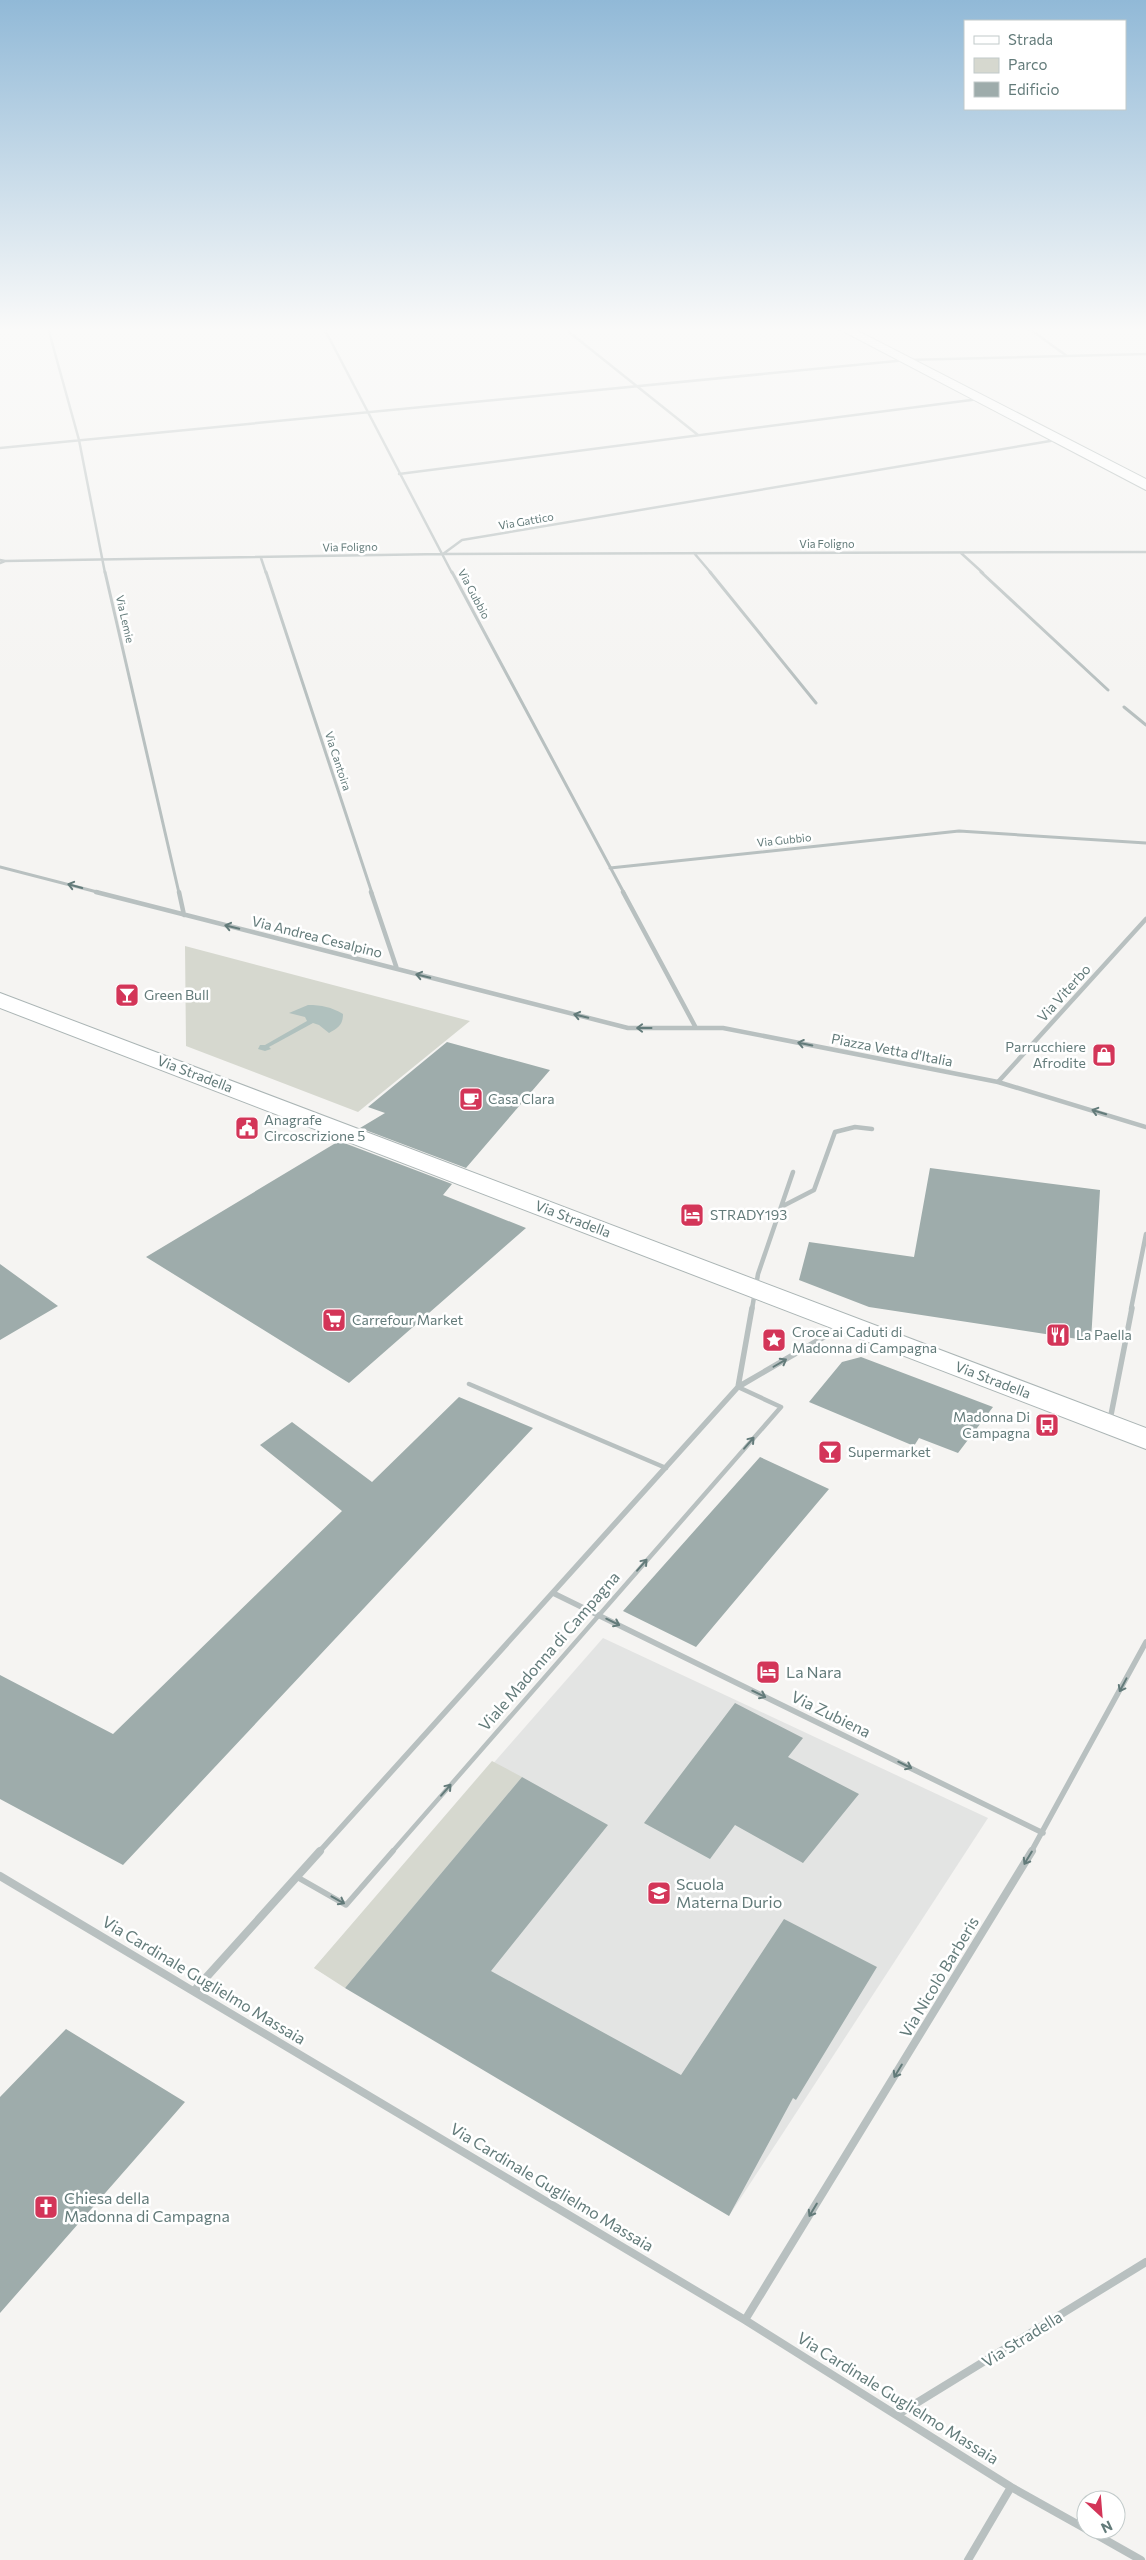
<svg xmlns="http://www.w3.org/2000/svg" width="1146" height="2560" viewBox="0 0 1146 2560" font-family="Commissioner,sans-serif">
<style>
.built{fill:#e3e4e3}
.green{fill:#d6d8cf}
.water{fill:#b0c1be}
.building{fill:#9eacab}
.lines{fill:none;stroke-linecap:round;stroke-linejoin:round}
.secondary-casing{stroke:#abb5b5;stroke-width:2}
.lane-far1{stroke:#b8c0c0;stroke-width:4.5}
.lane{stroke:#b8c0c0;stroke-width:5.5}
.street-far4{stroke:#b8c0c0;stroke-width:2.5}
.street-far3{stroke:#b8c0c0;stroke-width:3}
.street-far2{stroke:#b8c0c0;stroke-width:4.5}
.street-far1{stroke:#b8c0c0;stroke-width:5.5}
.street{stroke:#b8c0c0;stroke-width:8}
.secondary{fill:#fff;fill-rule:evenodd}
.oneway{stroke:#637b7a}
.labels{text-anchor:middle;stroke-width:5;stroke-linejoin:round;paint-order:stroke}
.far-street-label{font-size:11px;fill:#637b7a;stroke:#fff}
.street-label{font-size:14px;fill:#637b7a;stroke:#fff}
.poi-label{font-size:14px;fill:#637b7a;stroke:#fff;text-anchor:start}
.near-street-label{font-size:16px;fill:#637b7a;stroke:#fff}
.near-poi-label{font-size:16px;fill:#637b7a;stroke:#fff;text-anchor:start}
</style>
<rect width="100%" height="100%" fill="#f5f4f2"/>
<path class="built" d="M603,1638L988,1818L729,2216L314,1968Z"/>
<path class="green" d="M185,946L470,1021L358,1112L186,1046Z
M492,1761L522,1777L345,1988L314,1968Z"/>
<path class="water" d="M308,1005C322,1005 331,1007 343,1014C343,1025 338,1028 329,1033L319,1025L313,1023L269,1047L271,1049L265,1051L258,1049L260,1045H265L307,1021L305,1017L289,1013Z"/>
<path class="building" d="M447,1042L550,1070L466,1168L360,1128L385,1113L368,1107Z
M339,1141L452,1184L443,1195L526,1228L349,1383L146,1257Z
M930,1168L1100,1190L1091,1341L869,1307L799,1280L809,1242L914,1257Z
M0,1264L58,1306L0,1340Z
M861,1357L993,1407L958,1453L919,1438L914,1446L809,1402L842,1362Z
M459,1397L533,1428L123,1865L0,1799V1675L113,1734L342,1511L260,1445L292,1422L372,1482Z
M760,1457L829,1489L696,1647L623,1611Z
M735,1703L803,1738L788,1757L859,1794L803,1863L735,1825L710,1859L644,1823Z
M522,1777L608,1825L491,1971L681,2075L784,1919L877,1967L796,2100L793,2098L729,2216L345,1988Z
M66,2029L185,2102L0,2313V2097Z"/>
<g class="lines">
<g class="secondary-casing">
<path id="secondary" d="M837,328H852L1146,479V490Z
M0,993L1146,1428V1449L0,1008Z"/>
</g>
<path class="lane-far1" d="M469,1384L666,1468
M392,1852L781,1407L738,1387"/>
<path class="lane" d="M297,1877L346,1905L393,1851"/>
<path class="street-far4" d="M48,328L79,440L105,573
M324,328L452,573
M564,328L698,435
M1028,328L1067,356
M0,448L907,360L1146,354
M399,474L979,399
M694,553L711,573
M961,553L983,573
M443,554L462,540L1056,440
M261,558L266,573
M0,560L5,561L0,563
M5,561L442,554L1146,552"/>
<path class="street-far3" d="M105,572L179,893
M266,572L372,893
M452,572L624,893
M710,572L816,703
M981,572L1108,690
M1124,707L1146,725
M0,867L101,893
M610,868L959,831L1146,843"/>
<path class="street-far2" d="M96,892L628,1028H723L998,1082L1146,1127
M179,892L184,915
M371,892L397,969
M623,892L696,1028
M998,1082L1146,919
M781,1207L814,1190L835,1132L855,1127L872,1129
M752,1309L758,1274L793,1172
M1131,1309L1146,1234"/>
<path class="street-far1" d="M738,1387L752,1308
M1110,1420L1132,1308
M553,1593L1043,1833
M319,1852L738,1387L841,1327
M1031,1852L1146,1642"/>
<path class="street" d="M0,1876L745,2320L1011,2487L1086,2529
M194,1991L320,1851
M745,2320L1032,1851
M897,2415L1146,2262
M1088,2530L1141,2560
M968,2560L1011,2487"/>
<use href="#secondary" class="secondary"/>
</g>
<defs><path id="oneway-shaft" d="M-6 0H5M1.5-3L5.5 0L1.5 3" fill="none" stroke-width="1.6" stroke-linecap="round" stroke-linejoin="round" transform="scale(1.25)"/></defs>
<g class="oneway">
<use href="#oneway-shaft" transform="translate(75 886) rotate(-165)"/>
<use href="#oneway-shaft" transform="translate(232 927) rotate(-166)"/>
<use href="#oneway-shaft" transform="translate(423 976) rotate(-166)"/>
<use href="#oneway-shaft" transform="translate(581 1016) rotate(-166)"/>
<use href="#oneway-shaft" transform="translate(644 1028) rotate(-180)"/>
<use href="#oneway-shaft" transform="translate(805 1044) rotate(-169)"/>
<use href="#oneway-shaft" transform="translate(1099 1112) rotate(-163)"/>
<use href="#oneway-shaft" transform="translate(780 1363) rotate(-30)"/>
<use href="#oneway-shaft" transform="translate(749 1443) rotate(-49)"/>
<use href="#oneway-shaft" transform="translate(642 1565) rotate(-49)"/>
<use href="#oneway-shaft" transform="translate(613 1622) rotate(26)"/>
<use href="#oneway-shaft" transform="translate(1123 1685) rotate(118)"/>
<use href="#oneway-shaft" transform="translate(759 1694) rotate(26)"/>
<use href="#oneway-shaft" transform="translate(905 1765) rotate(26)"/>
<use href="#oneway-shaft" transform="translate(446 1790) rotate(-49)"/>
<use href="#oneway-shaft" transform="translate(1028 1858) rotate(121)"/>
<use href="#oneway-shaft" transform="translate(338 1900) rotate(29)"/>
<use href="#oneway-shaft" transform="translate(898 2071) rotate(121)"/>
<use href="#oneway-shaft" transform="translate(813 2210) rotate(121)"/>
</g>
<linearGradient id="sky" x2="0" y2="1"><stop stop-color="#91b9d7"/><stop offset="0.48" stop-color="#fafaf9"/><stop offset="1" stop-color="#fafaf9" stop-opacity="0"/></linearGradient>
<rect width="1146" height="686" fill="url(#sky)"/>
<defs>
<g id="bar-square" transform="scale(1.25)"><rect x="-9" y="-9" width="18" height="18" rx="4" fill="#d33558" stroke="#fff"/><path d="M-6-5H6L.8 .8V4.5H3.5V6h-7V4.5H-.8V.8Z" fill="#fff"/></g>
<g id="shop-square" transform="scale(1.25)"><rect x="-9" y="-9" width="18" height="18" rx="4" fill="#d33558" stroke="#fff"/><path d="M-5-2.5h2.3a2.7 3.5 0 0 1 5.4 0H5L5.5 6h-11ZM-1.5-2.5h3a1.5 2.3 0 0 0-3 0Z" fill="#fff"/></g>
<g id="cafe-square" transform="scale(1.25)"><rect x="-9" y="-9" width="18" height="18" rx="4" fill="#d33558" stroke="#fff"/><path d="M-5.5-4.5H6V0H3Q3 3.5 0 3.5H-2.5Q-5.5 3.5-5.5 0ZM3-3.2v2h1.7v-2ZM-6 4.5H4V6H-6Z" fill="#fff"/></g>
<g id="civic-square" transform="scale(1.25)"><rect x="-9" y="-9" width="18" height="18" rx="4" fill="#d33558" stroke="#fff"/><path d="M-.6-6.5H3V-4.5H.6V-3L4-1V1h2V6H-6V1h2V-1L-.6-3ZM-1.2 2.5V6h2.4V2.5Z" fill="#fff"/></g>
<g id="hotel-square" transform="scale(1.25)"><rect x="-9" y="-9" width="18" height="18" rx="4" fill="#d33558" stroke="#fff"/><path d="M-6-4.5h1.5V1H6V5H4.5V3h-9V5H-6ZM-4 0a1.8 1.8 0 1 1 3.6 0ZM.5 0V-2.5h3Q6-2.5 6 0Z" fill="#fff"/></g>
<g id="supermarket-square" transform="scale(1.25)"><rect x="-9" y="-9" width="18" height="18" rx="4" fill="#d33558" stroke="#fff"/><path d="M-6-5.5h2.5l.6 2H6L4.5 2H-2.5L-4.4-4H-6ZM-1.5 3.2a1.3 1.3 0 1 0 .1 0ZM3 3.2a1.3 1.3 0 1 0 .1 0Z" fill="#fff"/></g>
<g id="restaurant-square" transform="scale(1.25)"><rect x="-9" y="-9" width="18" height="18" rx="4" fill="#d33558" stroke="#fff"/><path d="M-5-6h1v4h1v-4h1v4h1v-4h1v5L-1.5 .5V6h-2V.5L-5-1ZM5-6V6H3V1.5H1.5Q1.5-4 5-6Z" fill="#fff"/></g>
<g id="sight-square" transform="scale(1.25)"><rect x="-9" y="-9" width="18" height="18" rx="4" fill="#d33558" stroke="#fff"/><path d="M0-6L1.8-2.2L6-1.7L2.9 1.2L3.7 5.4L0 3.3L-3.7 5.4L-2.9 1.2L-6-1.7L-1.8-2.2Z" fill="#fff"/></g>
<g id="bus-square" transform="scale(1.25)"><rect x="-9" y="-9" width="18" height="18" rx="4" fill="#d33558" stroke="#fff"/><path d="M-5-6H5V4H4V6H2V4H-2V6H-4V4H-5ZM-3.5-4V0h7V-4ZM-3.5 1.2v1.5H-2V1.2ZM2 1.2v1.5H3.5V1.2Z" fill="#fff"/></g>
<g id="school-square" transform="scale(1.25)"><rect x="-9" y="-9" width="18" height="18" rx="4" fill="#d33558" stroke="#fff"/><path d="M0-5L7-2L0 1L-7-2ZM-4 1L0 2.5L4 1V4Q0 6-4 4Z" fill="#fff"/></g>
<g id="church-square" transform="scale(1.25)"><rect x="-9" y="-9" width="18" height="18" rx="4" fill="#d33558" stroke="#fff"/><path d="M-1.2-6h2.4v3.5h3.3v2.4h-3.3V6h-2.4V-.1h-3.3v-2.4h3.3Z" fill="#fff"/></g>
</defs>
<g fill-rule="evenodd">
<use href="#bar-square" x="127" y="995"/>
<use href="#shop-square" x="1104" y="1055"/>
<use href="#cafe-square" x="471" y="1099"/>
<use href="#civic-square" x="247" y="1128"/>
<use href="#hotel-square" x="692" y="1215"/>
<use href="#supermarket-square" x="334" y="1320"/>
<use href="#restaurant-square" x="1058" y="1335"/>
<use href="#sight-square" x="774" y="1340"/>
<use href="#bus-square" x="1047" y="1425"/>
<use href="#bar-square" x="830" y="1452"/>
<use href="#hotel-square" x="768" y="1672"/>
<use href="#school-square" x="659" y="1893"/>
<use href="#church-square" x="46" y="2207"/>
</g>
<g class="labels">
<g class="far-street-label">
<text transform="translate(526 521) rotate(-10)" y="4">Via Gattico</text>
<text x="827" y="548">Via Foligno</text>
<text transform="translate(350 547) rotate(-1)" y="4">Via Foligno</text>
<text transform="translate(474 594) rotate(62)" y="4">Via Gubbio</text>
<text transform="translate(125 619) rotate(77)" y="4">Via Lemie</text>
<text transform="translate(338 761) rotate(72)" y="4">Via Cantoira</text>
<text transform="translate(784 840) rotate(-6)" y="4">Via Gubbio</text>
</g>
<g class="street-label">
<text transform="translate(317 937) rotate(14)" y="5">Via Andrea Cesalpino</text>
<text transform="translate(1064 993) rotate(-48)" y="5">Via Viterbo</text>
<text transform="translate(892 1050) rotate(11)" y="5">Piazza Vetta d'Italia</text>
<text transform="translate(195 1074) rotate(21)" y="5">Via Stradella</text>
<text transform="translate(573 1219) rotate(21)" y="5">Via Stradella</text>
<text transform="translate(993 1380) rotate(21)" y="5">Via Stradella</text>
</g>
<g class="poi-label">
<text x="144" y="1000">Green Bull</text>
<text x="1086" y="1052" text-anchor="end">Parrucchiere<tspan x="1086" dy="16">Afrodite</tspan></text>
<text x="488" y="1104">Casa Clara</text>
<text x="264" y="1125">Anagrafe<tspan x="264" dy="16">Circoscrizione 5</tspan></text>
<text x="710" y="1220">STRADY193</text>
<text x="352" y="1325">Carrefour Market</text>
<text x="792" y="1337">Croce ai Caduti di<tspan x="792" dy="16">Madonna di Campagna</tspan></text>
<text x="1076" y="1340">La Paella</text>
<text x="1030" y="1422" text-anchor="end">Madonna Di<tspan x="1030" dy="16">Campagna</tspan></text>
<text x="848" y="1457">Supermarket</text>
</g>
<g class="near-street-label">
<text transform="translate(549 1651) rotate(-49)" y="6">Viale Madonna di Campagna</text>
<text transform="translate(831 1714) rotate(26)" y="6">Via Zubiena</text>
<text transform="translate(939 1977) rotate(-59)" y="6">Via Nicolò Barberis</text>
<text transform="translate(204 1980) rotate(31)" y="6">Via Cardinale Guglielmo Massaia</text>
<text transform="translate(552 2187) rotate(31)" y="6">Via Cardinale Guglielmo Massaia</text>
<text transform="translate(1022 2339) rotate(-32)" y="6">Via Stradella</text>
<text transform="translate(898 2398) rotate(32)" y="6">Via Cardinale Guglielmo Massaia</text>
</g>
<g class="near-poi-label">
<text x="786" y="1678">La Nara</text>
<text x="676" y="1890">Scuola<tspan x="676" dy="18">Materna Durio</tspan></text>
<text x="64" y="2204">Chiesa della<tspan x="64" dy="18">Madonna di Campagna</tspan></text>
</g>
</g>
<rect x="964" y="20" width="162" height="90" fill="#ffffff" stroke="#c1caca"/>
<rect x="974" y="36" width="25" height="8" fill="#ffffff" stroke="#c1caca"/>
<text x="1008" y="45" font-size="15" fill="#637b7a">Strada</text>
<rect x="974" y="58" width="25" height="15" fill="#d6d8cf" stroke="#c1caca"/>
<text x="1008" y="70" font-size="15" fill="#637b7a">Parco</text>
<rect x="974" y="82" width="25" height="15" fill="#9eacab" stroke="#c1caca"/>
<text x="1008" y="95" font-size="15" fill="#637b7a">Edificio</text>
<g transform="translate(1101 2515) rotate(154)"><circle r="24" fill="#ffffff" stroke="#c1caca"/>
<path d="M0-4L9 19L0 12L-9 19Z" fill="#d33558"/>
<text y="-8" font-size="14" font-weight="bold" text-anchor="middle" fill="#637b7a">N</text>
</g>
</svg>
